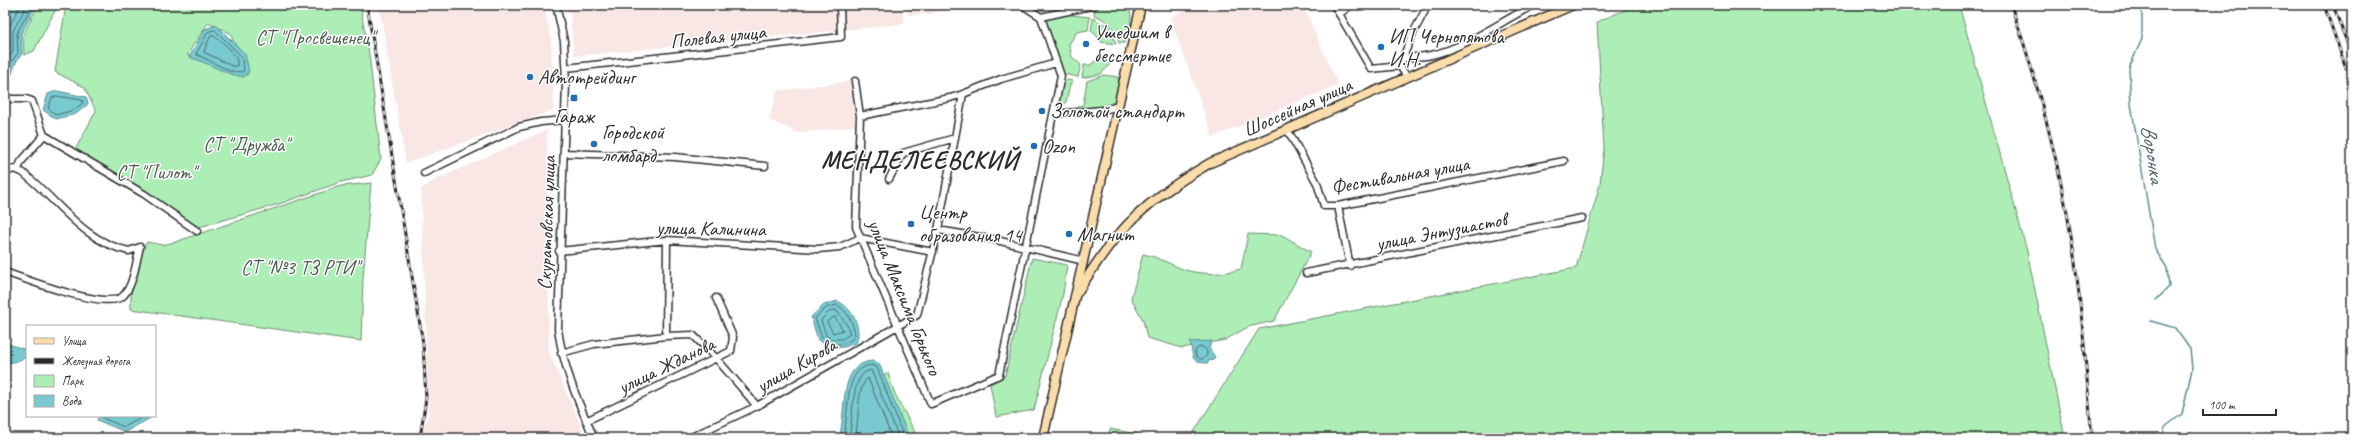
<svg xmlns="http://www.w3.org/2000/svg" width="2357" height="443" viewBox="0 0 2357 443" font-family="Caveat,sans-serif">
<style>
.built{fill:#f8e7e4}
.green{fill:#adeeb6;stroke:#6c8c70;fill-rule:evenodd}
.water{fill:#78c9d0;stroke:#598a8e}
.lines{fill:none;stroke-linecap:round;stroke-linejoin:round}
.shore{stroke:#4a6a6d;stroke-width:1}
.stream{stroke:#598a8e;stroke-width:1.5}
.minor-casing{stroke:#2b2b2b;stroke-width:9}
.major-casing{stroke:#2b2b2b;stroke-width:11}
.minor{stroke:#fff;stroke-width:6}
.major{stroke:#fbddab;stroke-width:8}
.rail-casing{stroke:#2b2b2b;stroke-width:3}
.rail{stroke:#fff;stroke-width:1.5;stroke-dasharray:4.5;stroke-linecap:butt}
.poi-dot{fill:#1f6fb2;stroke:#fff;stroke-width:1.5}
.labels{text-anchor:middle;stroke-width:3;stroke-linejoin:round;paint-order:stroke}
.poi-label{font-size:20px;fill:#2b2b2b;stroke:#fff;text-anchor:start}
.street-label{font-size:20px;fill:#2b2b2b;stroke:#fff}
.park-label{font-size:20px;fill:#4c5c4e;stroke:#fff}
.water-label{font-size:21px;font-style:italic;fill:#466265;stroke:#fff}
.district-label{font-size:24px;font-weight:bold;letter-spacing:1px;fill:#2b2b2b;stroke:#fff}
</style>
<rect width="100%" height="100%" fill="#fff"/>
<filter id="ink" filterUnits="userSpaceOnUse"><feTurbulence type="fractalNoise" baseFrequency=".025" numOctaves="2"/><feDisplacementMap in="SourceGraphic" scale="8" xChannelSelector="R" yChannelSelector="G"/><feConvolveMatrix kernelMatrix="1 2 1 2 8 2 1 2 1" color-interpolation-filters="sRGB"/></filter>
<g filter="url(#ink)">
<path class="built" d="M379,5H544L551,39L554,110L406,163Z
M569,5H903L904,24L574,56Z
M907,5H953L930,14L908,15Z
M1198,5H1303L1338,85L1213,137L1170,17Z
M851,81L855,126L798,133L769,120L777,91Z
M547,130L549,352L586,438H420L429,415L421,189L437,179Z"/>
<path class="green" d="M38,5H58L34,51L24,55L23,35Z
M66,5H360L369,54L381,159L372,175L341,182L279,204L196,228L185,218L74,152L96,111L84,87L55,72ZM208,23L230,33L248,75L187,55Z
M1106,5H1128C1134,19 1130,29 1124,43H1119C1115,28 1108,20 1094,15L1095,7Z
M1636,5H1959L2027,251L2065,438H1190L1259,329L1576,268L1600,184L1604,148L1597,22Z
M1063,14L1090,17L1088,30L1077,32L1069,44L1072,57L1081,65L1078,77L1063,74L1043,18Z
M1093,18L1109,27L1116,44L1101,42L1097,36L1091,31Z
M1098,59L1112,62L1101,74L1082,78L1084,65H1090Z
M1104,75L1118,77L1119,86L1116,100L1103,108L1079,109L1078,106L1083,105L1087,81Z
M1067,80L1073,81L1072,84H1070L1066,102L1058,108L1061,85Z
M371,183L363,278L361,341L131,309C130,287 135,261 147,242L162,245L175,242L341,186Z
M1248,234L1282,235L1311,252L1274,321L1248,327L1225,340L1182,348L1147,338L1143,320L1131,298L1143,254C1160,257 1174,267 1189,271C1208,275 1223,274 1241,269Z
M1032,258L1067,265L1063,294L1034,410L996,417L990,384L1005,376Z
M888,373L895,394L918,438H905L882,376Z
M1110,429L1159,438H1108Z"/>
<path class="water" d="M36,5L21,34L22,54L16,62L5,93V6Z
M216,25L245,54L249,71L244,77C224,74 209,63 189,57L205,29Z
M57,91L86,97L88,104L76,114L56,119L43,110L48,94Z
M837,301C851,306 863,328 856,343L844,347L829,348L818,340L811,317L824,305Z
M1212,341L1209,348L1215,357L1212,361L1209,360L1208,363C1189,363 1194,356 1190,342Z
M5,343L27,350V357L14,362L5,363Z
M872,361L879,363L909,438H839C847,414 837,364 872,361Z
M99,416H154L125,432L97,420Z"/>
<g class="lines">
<path class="shore" d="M215,30L241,56L244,69L243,72L230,71L196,54L208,32Z
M211,36H214C223,43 239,54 237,66H232L204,52Z
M5,52L7,30L21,5
M5,65L13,51V31L27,5
M5,80L12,61L18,53L17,33L32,5
M57,96L82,100L83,103L74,110L56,115L48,108L52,98Z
M837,305C847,309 854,325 855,335C851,344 838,345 830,344L822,338L815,318L826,308Z
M836,310L847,325L850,334L842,339H831L826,335L821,320L829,312Z
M835,317L843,330L833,333L827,322Z
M1195 353a6 6 0 1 1 12 0a6 6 0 1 1-12 0Z
M102,416L103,418L124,427L145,416
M843,438C850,418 842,368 871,365L877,367L904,438
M849,438C854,422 849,373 871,370L899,438
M855,438C860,423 855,388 868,378L892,438"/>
<path class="stream" d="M2142,5V39L2129,68L2131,104L2155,249L2167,268L2169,287L2156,300
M2151,321L2175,328L2190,349L2192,369L2182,414L2165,427L2162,438"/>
<g class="minor-casing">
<path id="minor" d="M556,5L564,41L566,83L558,329C563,367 578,402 594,438
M1334,5L1371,69L1400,66
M1339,14L1351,5
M1041,17L1095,5
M1404,58C1413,57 1422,57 1431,55C1467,47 1501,21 1534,5
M566,68L841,37L840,5
M1407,77L1400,66L1411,37L1428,5
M855,81L860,116L856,227L931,404L999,375L1061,76L1041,17L1022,5
M5,99H26L32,101L44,135L21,162L18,169
M1053,114L1103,110L1119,106
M860,116L950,98L963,94
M1287,129L1317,183L1324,206H1338L1564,161
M44,135L144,194L197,231
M564,153L675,157L765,166
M5,173L13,169L22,172C57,199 83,242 129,251L140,247
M424,173L519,127L541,122L565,120
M889,179L903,153L955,138
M1338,206L1350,266
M938,230L992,239L1084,261
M860,238L933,252
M559,251L667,240L818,249L840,247L860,238
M5,272C25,279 107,311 123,296C134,285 136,261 140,247
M1306,273L1582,218
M666,336L667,240
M561,353L594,344L666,336L693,335L716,358L757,406
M586,421L731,351L733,337L716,298
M689,438L757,406L917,315L938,230L963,94L1001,79L1056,63"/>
</g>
<g class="major-casing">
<path id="major" d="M1075,296C1089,275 1102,252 1119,234C1145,204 1176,183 1210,163L1573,5
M1043,438L1141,5"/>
</g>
<use href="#minor" class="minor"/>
<use href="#major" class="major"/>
<g class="rail-casing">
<path id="rail" d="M367,5L423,343L426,398L420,438
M2011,5C2037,81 2058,157 2071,236C2082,303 2086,371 2092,438
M2324,5L2346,68
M2333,5L2352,56"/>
</g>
<use href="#rail" class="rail"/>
</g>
</g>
<g class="poi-dot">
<circle cx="1086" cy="44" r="4"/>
<circle cx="1381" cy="47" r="4"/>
<circle cx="530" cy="77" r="4"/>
<rect x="570" y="94" width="8" height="8" rx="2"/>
<circle cx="1042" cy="111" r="4"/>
<circle cx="594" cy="144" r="4"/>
<circle cx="1034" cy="146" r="4"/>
<circle cx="911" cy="224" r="4"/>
<circle cx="1069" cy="234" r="4"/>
</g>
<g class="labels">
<g class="poi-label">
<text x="1094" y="39">Ушедшим в<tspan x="1094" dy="23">бессмертие</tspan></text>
<text x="1389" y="43">ИП Чернопятова<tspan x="1389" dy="23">И.Н.</tspan></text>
<text x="538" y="84">Автотрейдинг</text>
<text x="1050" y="118">Золотой стандарт</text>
<text x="574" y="123" text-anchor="middle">Гараж</text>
<text x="602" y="139">Городской<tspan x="602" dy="23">ломбард</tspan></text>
<text x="1042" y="153">Ozon</text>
<text x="919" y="219">Центр<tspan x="919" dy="23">образования 14</tspan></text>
<text x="1077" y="241">Магнит</text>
</g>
<g class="street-label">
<text transform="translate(718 36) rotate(-6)" y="7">Полевая улица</text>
<text transform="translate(1297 107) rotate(-24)" y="7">Шоссейная улица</text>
<text transform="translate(1400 175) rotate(-10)" y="7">Фестивальная улица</text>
<text transform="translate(546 223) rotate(-88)" y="7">Скуратовская улица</text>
<text transform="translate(711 228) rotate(1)" y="7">улица Калинина</text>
<text transform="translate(1441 231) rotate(-11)" y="7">улица Энтузиастов</text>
<text transform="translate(905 297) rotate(68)" y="7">улица Максима Горького</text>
<text transform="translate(666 365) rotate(-26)" y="7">улица Жданова</text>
<text transform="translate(796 365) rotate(-30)" y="7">улица Кирова</text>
</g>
<g class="park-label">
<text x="315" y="44">СТ "Просвещенец"</text>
<text x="246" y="151">СТ "Дружба"</text>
<text x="156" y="179">СТ "Пилот"</text>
<text x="300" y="274">СТ "№3 ТЗ РТИ"</text>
</g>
<g class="water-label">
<text transform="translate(2153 154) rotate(81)" y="7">Воронка</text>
</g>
<g class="district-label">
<text x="920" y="168">МЕНДЕЛЕЕВСКИЙ</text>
</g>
</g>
<rect width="2357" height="443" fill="none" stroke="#fff" stroke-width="20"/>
<rect x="10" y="10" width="2337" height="423" fill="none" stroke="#2b2b2b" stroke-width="1.5" filter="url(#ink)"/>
<rect x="26" y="325" width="130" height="92" fill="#ffffff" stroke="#aaaaaa"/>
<rect x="34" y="338" width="20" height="6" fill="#fbddab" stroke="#aaaaaa"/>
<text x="62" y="345" font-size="12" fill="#2b2b2b">Улица</text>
<rect x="34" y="358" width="20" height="6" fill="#2b2b2b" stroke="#aaaaaa"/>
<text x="62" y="365" font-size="12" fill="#2b2b2b">Железная дорога</text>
<rect x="34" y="375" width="20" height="12" fill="#adeeb6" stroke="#aaaaaa"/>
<text x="62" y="385" font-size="12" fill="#2b2b2b">Парк</text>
<rect x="34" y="395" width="20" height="12" fill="#78c9d0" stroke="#aaaaaa"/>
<text x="62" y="405" font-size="12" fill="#2b2b2b">Вода</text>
<path d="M2203 409v6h73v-6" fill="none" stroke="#2b2b2b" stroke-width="2"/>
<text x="2209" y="409" font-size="12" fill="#2b2b2b" stroke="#ffffff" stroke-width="3" paint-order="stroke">100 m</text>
</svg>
